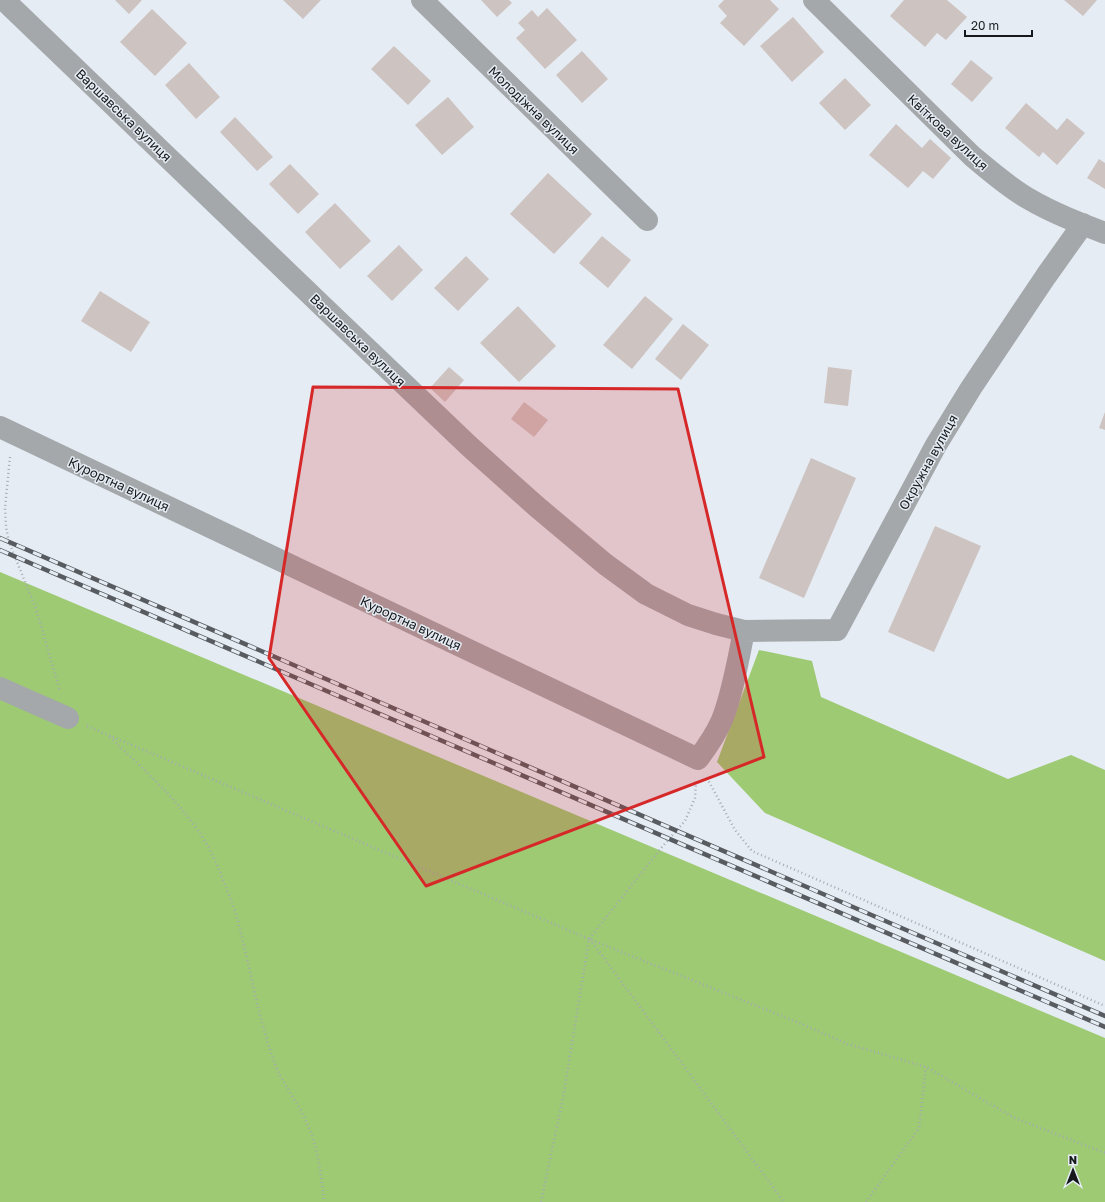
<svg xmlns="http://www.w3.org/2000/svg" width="1105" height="1202" viewBox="0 0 1105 1202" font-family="'Golos Text',sans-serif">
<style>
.forest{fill:#9dca73}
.building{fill:#cdc3c1}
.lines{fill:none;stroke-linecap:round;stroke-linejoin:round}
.path{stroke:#a5abb1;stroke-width:2.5;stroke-dasharray:1 3;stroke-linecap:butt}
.minor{stroke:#a4a8ab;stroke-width:22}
.rail-casing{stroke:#585c60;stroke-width:4.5}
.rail{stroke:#e5ecf4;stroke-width:3;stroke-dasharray:9;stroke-linecap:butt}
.marked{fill:#d62828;fill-opacity:0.2;stroke:#d62828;stroke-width:3;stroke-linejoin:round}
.labels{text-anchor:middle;stroke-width:3;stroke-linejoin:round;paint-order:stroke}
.street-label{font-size:13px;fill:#16191b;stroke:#e5ecf4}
</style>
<rect width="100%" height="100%" fill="#e5ecf4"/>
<path class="forest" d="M0,572L1105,1038V1202H0Z
M759,650L812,661L821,697L1008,779L1071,755L1105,770V961L765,813L717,762Z"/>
<path class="building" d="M115,0H142L129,14Z
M283,0H321L303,19Z
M481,0H509L512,3L497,17Z
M724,0H770L779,9L744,46L720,23L727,16L718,6Z
M904,0H947L967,17L946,40L937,33L925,47L890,16Z
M1064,0H1097L1083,16Z
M547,8L577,40L545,69L516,38L525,30L518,23L532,10L538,17Z
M152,9L187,43L155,76L120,42Z
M793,17L824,52L792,82L760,46Z
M394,46L431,81L408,105L371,69Z
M582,51L608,79L582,103L556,75Z
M971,60L993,78L972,102L951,84Z
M189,63L220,97L196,119L165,85Z
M845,78L871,105L845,130L819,103Z
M448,97L474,127L442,155L415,125Z
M1026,103L1057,130L1067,118L1085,133L1057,165L1043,152L1039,157L1005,128Z
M235,117L273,157L257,171L220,132Z
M896,124L922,148L930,139L951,158L933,179L923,171L908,188L869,155Z
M1099,159L1105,163V189L1087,178Z
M290,164L319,194L298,214L269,184Z
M548,173L592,214L554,254L510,214Z
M335,203L371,241L340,269L305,232Z
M602,236L631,260L608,288L579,263Z
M399,245L423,270L392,301L367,276Z
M466,256L489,279L458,311L434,288Z
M100,291L150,322L131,352L81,321Z
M645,296L673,319L632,369L603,345Z
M518,306L556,346L519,382L480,343Z
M683,324L709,345L681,380L655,359Z
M449,367L464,380L445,402L430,388Z
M828,367L852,370L848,406L824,403Z
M524,402L548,420L534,437L511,419Z
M1105,412V430L1099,428Z
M811,458L856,478L804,598L759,578Z
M935,526L981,546L934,652L888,632Z"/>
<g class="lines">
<path class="path" d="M10,457L5,508L6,527L9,542L36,609L60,691
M87,726L589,939L792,1020L848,1044L926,1067L990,1104L1017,1119L1105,1153
M110,737C146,772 186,806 210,850C217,864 222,878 228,892C231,901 235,909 237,918C250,965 257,1015 274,1061C281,1082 295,1098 304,1117C318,1144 321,1173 324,1202
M707,778L735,830L752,851L1105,1006
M590,939L784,1202
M541,1202L563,1098L589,939L662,847L685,821L695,798L696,781
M866,1202L919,1128L926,1067"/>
<path class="minor" d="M4,0L339,322L469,446L536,506L605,564L646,594L688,615L716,624L744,631L837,630L936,445L971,388L1046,276L1083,224
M422,0L647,220
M814,0L972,156C990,171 1008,187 1029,199C1053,213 1079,223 1105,233
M0,427L698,759C707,747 716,734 722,720C733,692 738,660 744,631
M0,688L68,718"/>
<g class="rail-casing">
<path id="rail" d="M0,538L1105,1016
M0,550L1105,1027"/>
</g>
<use href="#rail" class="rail"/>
</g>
<path class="marked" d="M313,387L678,389L764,757L426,886L269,658Z"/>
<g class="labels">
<g class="street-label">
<text transform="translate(534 110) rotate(44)" y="5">Молодіжна вулиця</text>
<text transform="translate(124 115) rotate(44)" y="5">Варшавська вулиця</text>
<text transform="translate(948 132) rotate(43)" y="5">Квіткова вулиця</text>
<text transform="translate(358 340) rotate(44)" y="5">Варшавська вулиця</text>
<text transform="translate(928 462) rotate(-61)" y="5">Окружна вулиця</text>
<text transform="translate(119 484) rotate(25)" y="5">Курортна вулиця</text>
<text transform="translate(411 623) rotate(25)" y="5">Курортна вулиця</text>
</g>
</g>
<g transform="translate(1073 1170)" stroke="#e5ecf4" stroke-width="3" paint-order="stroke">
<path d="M0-3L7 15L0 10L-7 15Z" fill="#16191b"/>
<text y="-6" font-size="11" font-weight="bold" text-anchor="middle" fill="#16191b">N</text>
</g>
<path d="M965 30v6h67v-6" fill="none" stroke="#16191b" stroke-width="2"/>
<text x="971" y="30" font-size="12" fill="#16191b" stroke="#e5ecf4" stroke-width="3" paint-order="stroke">20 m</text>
</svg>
